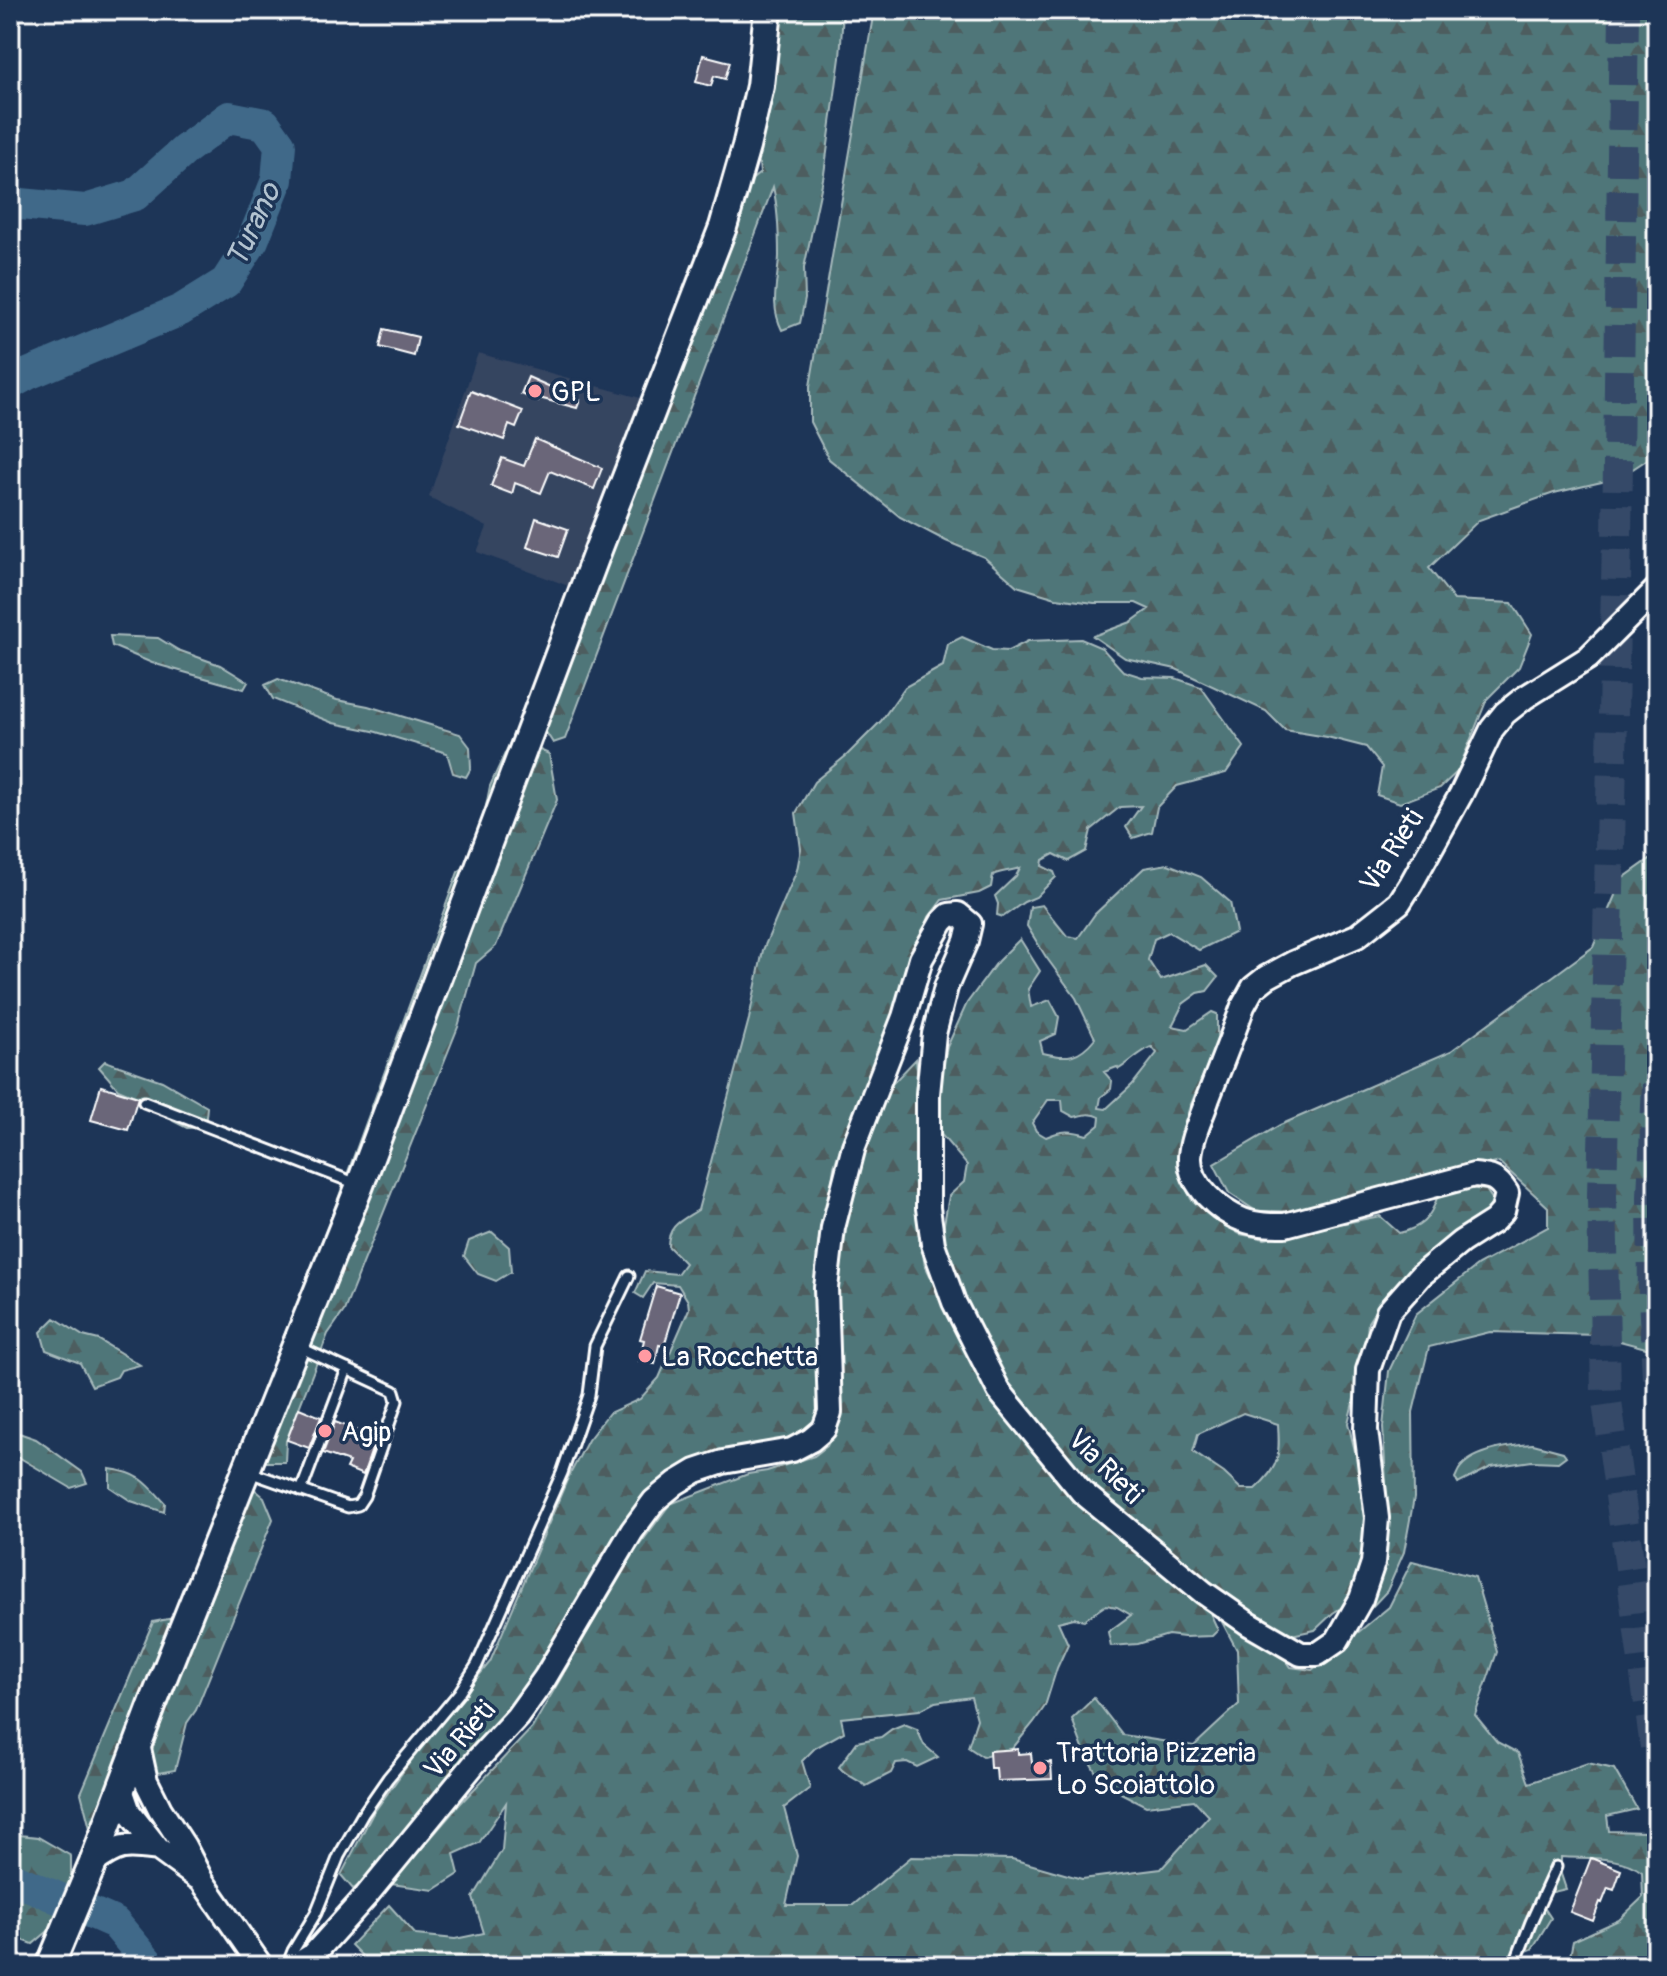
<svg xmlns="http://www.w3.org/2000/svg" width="1667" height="1976" viewBox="0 0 1667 1976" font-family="Pangolin,sans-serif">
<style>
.built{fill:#344461}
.forest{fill:url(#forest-firs);stroke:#a7babc;stroke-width:2;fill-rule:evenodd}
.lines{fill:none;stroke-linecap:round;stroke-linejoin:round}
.river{stroke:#416989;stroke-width:32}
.building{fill:#6b6679;stroke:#fff;stroke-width:2}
.trunk-tunnel{stroke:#344968;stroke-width:30;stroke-dasharray:30 15;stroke-linecap:butt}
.service-casing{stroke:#fff;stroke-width:15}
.tertiary-casing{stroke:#fff;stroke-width:28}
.secondary-casing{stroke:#fff;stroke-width:32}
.service{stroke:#1d3557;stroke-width:9}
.tertiary{stroke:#1d3557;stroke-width:22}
.secondary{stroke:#1d3557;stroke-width:26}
.poi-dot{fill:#ff9aa2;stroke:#1d3557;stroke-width:3}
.labels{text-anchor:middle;stroke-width:7;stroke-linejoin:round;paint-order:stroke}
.poi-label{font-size:28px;fill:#fff;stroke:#1d3557;text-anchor:start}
.street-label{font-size:28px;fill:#fff;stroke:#1d3557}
.water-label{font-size:30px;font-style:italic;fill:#b3c3d0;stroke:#1d3557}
</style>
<defs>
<pattern id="forest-firs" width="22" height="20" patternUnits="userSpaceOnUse" patternTransform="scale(2)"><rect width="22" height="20" fill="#4f7679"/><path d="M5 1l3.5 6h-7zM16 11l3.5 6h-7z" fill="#4d5d5e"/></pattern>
</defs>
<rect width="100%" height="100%" fill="#1d3557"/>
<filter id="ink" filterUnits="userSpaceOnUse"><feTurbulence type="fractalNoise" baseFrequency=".0125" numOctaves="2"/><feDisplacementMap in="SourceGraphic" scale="16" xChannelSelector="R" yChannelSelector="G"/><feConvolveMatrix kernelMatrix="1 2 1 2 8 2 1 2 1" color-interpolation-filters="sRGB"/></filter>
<g filter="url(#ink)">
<path class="built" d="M478,353L644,399L574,588L477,552L487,527L429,497Z"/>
<path class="forest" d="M773,10H842L843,12L840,58L824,174L804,268L805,299L800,323L782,330C769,304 778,283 779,256C779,234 778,208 773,187L565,739L553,743L546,732L549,705L745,185L760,173L759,164L751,157Z
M872,10H1657V453L1619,478L1554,493L1479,520L1429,568L1454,600L1512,603L1532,634L1519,667L1487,699L1458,771L1440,788L1400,803L1377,795L1382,767L1366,747L1327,737L1285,730L1266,711L1176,669L1125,658L1093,636L1131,622L1149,609L1136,603H1094L1056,598L1017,586L984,557L946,541L900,517L829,459L810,422V386L872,22Z
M110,636L158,638L178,650L220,665L248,682L244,689L152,663L112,646Z
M962,637L992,650L1008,651L1028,641L1081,639L1102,648L1123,671L1142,677L1175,678L1201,687L1244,747L1226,773L1177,786L1157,807L1152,832L1133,838L1126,827L1141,806L1120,807L1091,830L1086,851L1068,861L1054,854L1043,860L1042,866L1054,872L1056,877L1036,897L1024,902L1003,917L997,915L998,904L995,896L1016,876L1020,868C1011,871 1001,871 993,875L991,887L979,893L942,900L929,917L896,1017L843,1139L834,1167L823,1249L820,1409L813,1429L797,1440L651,1493L625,1521L591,1576L532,1682L499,1721L470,1748L457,1774L378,1873L353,1889L341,1875L372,1815L422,1745L490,1662L567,1480L588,1440L609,1413L640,1399L659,1378L689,1309L688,1301L678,1285L653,1283L643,1298L635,1293L645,1271L677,1274L685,1263L668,1246C668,1225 681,1221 698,1210L749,1019L763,950L797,870L801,849L796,813L814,782L847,755L881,721L905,687L943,666L948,644Z
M278,679L337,700L368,706L460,734L470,747L471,768L466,777L453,773L447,753L373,731L333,723L273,699L265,685Z
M512,738L549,754L557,800L496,946L476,963L458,1027L344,1311L328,1334L286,1441L285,1462H264L244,1436L331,1218L458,872L476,857L490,786Z
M1657,854V1351L1597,1335L1490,1332L1429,1347L1413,1412L1414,1498L1404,1552L1387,1591L1370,1609L1378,1579L1388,1520L1383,1427L1389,1371L1416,1314L1478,1265L1548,1227V1207L1499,1162L1314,1212L1256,1211L1229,1193L1214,1164L1280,1125L1451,1051L1593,947L1622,879Z
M1168,864L1201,877L1230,902L1236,932L1199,950L1169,932L1154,939L1148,960L1161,980L1206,965L1218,977L1207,991L1198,993L1183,1004L1172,1026L1187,1029L1212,1012L1217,1014V1042L1189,1109L1180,1139L1179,1163L1182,1179L1191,1199L1212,1218L1240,1234L1265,1239L1380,1216L1399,1233C1421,1228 1430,1219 1437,1198L1457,1187L1486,1190L1493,1200L1482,1223L1387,1293L1368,1322L1366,1349L1348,1423L1365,1491L1362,1509L1369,1524L1368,1545L1353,1600L1333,1613L1315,1630L1282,1637L1241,1610L1105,1505L1087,1479L1072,1466L1036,1424L1016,1394L1000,1375L954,1278L942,1235L949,1196L964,1182L967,1165L938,1131L940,1080L947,1047L967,1003L998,961L1020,939L1040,971L1028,989L1031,1007L1050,1000L1059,1017L1056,1034L1040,1041L1043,1053C1067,1059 1079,1058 1095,1038L1076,998L1046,957L1027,926L1030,907L1042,905L1067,936L1078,938L1095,914L1144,868ZM1152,1047L1157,1053L1132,1085L1106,1109L1099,1108L1101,1097L1111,1089L1112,1081L1104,1072L1117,1067L1119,1069C1128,1064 1144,1048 1152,1047ZM1048,1100H1062L1063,1111L1074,1117C1083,1115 1091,1112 1100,1117L1099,1125L1087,1135C1071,1130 1062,1130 1046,1137L1036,1131L1032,1123ZM1243,1413L1278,1424C1280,1455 1280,1467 1255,1489H1241L1224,1473L1193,1452L1198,1434Z
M916,1059L921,1112L925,1200L920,1238L925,1266L968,1355L993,1399L1010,1424L1031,1449L1051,1468L1201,1593L1218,1630L1212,1636L1184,1637L1168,1635L1138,1644L1111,1646L1108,1632L1131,1615L1117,1607L1106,1605L1084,1620L1074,1618L1058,1622L1068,1644L1057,1668L1045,1706L1034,1722L1012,1749L983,1757L968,1747L977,1719L971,1697L935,1702L920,1710L841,1718L844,1732L815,1748L802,1761L810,1788L784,1808L797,1856L786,1905H853L911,1857L1012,1859L1082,1879L1161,1869L1209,1816L1194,1800L1146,1806L1103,1784L1085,1754L1072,1719L1094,1698L1123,1735L1194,1746L1239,1704L1237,1650L1213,1605L1273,1642L1291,1667L1312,1670L1389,1607L1412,1561L1475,1577L1497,1652L1475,1715L1497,1742L1518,1753L1529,1783L1588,1763L1614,1769L1637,1809L1607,1816L1609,1831L1647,1832L1657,1837V1964L1648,1966H1574L1569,1961L1573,1941L1619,1920L1643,1897L1642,1872C1620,1855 1588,1859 1561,1857V1874L1566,1889L1553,1892L1541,1891L1543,1906L1551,1918L1532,1949L1508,1958L1507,1966H517L513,1964L512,1966H376L369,1963L351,1945L389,1905L416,1935L455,1939L484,1933L473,1898L502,1850L506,1803L479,1843L454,1854L459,1874L434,1890L391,1884L459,1805L532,1728L632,1555L670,1504L748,1474L767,1471L814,1456L827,1446L837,1425L840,1394L836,1275L851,1190L876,1112L892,1084Z
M105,1061L162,1081L207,1107L205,1127L187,1128L173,1121L157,1105L118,1089L99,1067Z
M492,1232L509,1247L511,1272L496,1281L478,1274L464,1256L469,1241Z
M55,1318L83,1336L99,1340L140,1365L121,1370L117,1377L92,1386L80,1363L46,1350L41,1332Z
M16,1432L36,1439L82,1472L87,1483L71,1488L10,1452V1443Z
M1533,1444L1563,1452L1566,1456L1558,1462L1532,1461L1491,1467L1458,1484L1455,1478C1457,1474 1458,1470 1461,1467C1475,1450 1513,1445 1533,1444Z
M110,1469C140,1473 146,1482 165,1503L164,1512L131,1501L110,1487Z
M235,1473L264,1497L273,1519L196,1710L187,1723L175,1770L142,1776L116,1828L93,1840L81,1793L153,1622L179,1617L208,1538L217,1499Z
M904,1724L917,1729L924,1745L938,1757L917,1767L907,1762L896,1763L891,1773L866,1786C856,1778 848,1777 839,1767L857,1742L881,1737L892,1729Z
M10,1834L38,1837L71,1856V1886L61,1920L33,1944L10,1935Z"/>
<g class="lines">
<path class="river" d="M10,203L85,210L135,195L186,149L229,117L265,124L280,145L277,180L253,240L226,282L181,310L28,374L10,384
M10,1877L115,1923L151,1966"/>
</g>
<path class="building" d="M703,55L730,62L725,79L714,76L711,86L696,82Z
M384,329L418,337L414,356L380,347Z
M528,377L580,400L577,408L539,398L538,401L521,394Z
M471,391L523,411L516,428L509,425L504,440L459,424Z
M535,439L602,468L594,489L550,471L541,493L515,483L512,494L491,486L502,458L524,466Z
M536,518L568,529L558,557L527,547Z
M101,1086L138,1097L128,1130L91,1120Z
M656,1286L680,1293L664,1346L659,1345L655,1364L639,1361L644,1340L640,1339Z
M299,1408L321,1417L309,1448L287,1440Z
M335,1422L376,1438L363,1475L346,1468L349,1462L323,1453Z
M1018,1749V1754L1031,1753L1032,1763L1051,1762L1052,1779L997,1781L996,1768H990L989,1751Z
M1591,1858L1621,1870L1614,1890L1608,1888L1602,1903L1600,1902L1593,1921L1570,1912Z"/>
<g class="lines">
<path class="trunk-tunnel" d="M1624,10L1617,538L1602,1196L1606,1395L1657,1761
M1657,1084L1652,1197L1653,1295L1657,1378"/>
<g class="service-casing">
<path id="service" d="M144,1102L357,1184
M249,1472L348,1507L358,1505L364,1496L397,1401L394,1391L299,1347
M301,1491L347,1369
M287,1966L293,1951L316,1913L339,1856L363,1814L388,1778L459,1693L477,1665L562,1473L589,1395L595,1346L629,1276
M1514,1966L1531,1922L1556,1867"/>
</g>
<g class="tertiary-casing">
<path id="tertiary" d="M138,1744L146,1781L160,1809L184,1846L202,1881L261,1966
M121,1789L129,1812L158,1849L198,1878
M93,1863C120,1843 126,1845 158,1849
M295,1966L313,1955L366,1896L479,1758L517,1717L545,1678L632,1531L654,1501L676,1483L696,1471L723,1462L792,1450L811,1440L824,1429L830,1412L826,1288L833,1228L854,1146L904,1017L921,959L942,922L949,915L958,914L970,924L966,941L946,987L934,1034L928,1094V1208L933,1244L954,1302L999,1391L1082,1492L1203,1592L1249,1624L1301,1654H1318L1337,1641L1361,1599L1373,1563L1377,1518L1366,1430L1368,1370L1388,1312L1421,1275L1461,1242L1494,1221L1503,1211L1507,1193C1498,1178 1491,1176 1474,1175L1285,1225C1271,1225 1256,1225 1243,1220C1219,1211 1189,1185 1190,1157C1191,1137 1202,1117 1208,1098C1220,1067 1232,1037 1243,1006L1253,988L1267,977L1293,963L1357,936L1399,903L1411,884L1461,794L1492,729L1505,713L1524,698L1588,658L1657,589"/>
</g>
<g class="secondary-casing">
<path id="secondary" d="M50,1966L93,1863L154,1701L360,1185L598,550L723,227L746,147L760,86L768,10"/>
</g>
<use href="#service" class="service"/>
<use href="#tertiary" class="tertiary"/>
<use href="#secondary" class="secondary"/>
</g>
</g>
<g class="poi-dot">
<circle cx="535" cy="391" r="8"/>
<circle cx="645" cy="1356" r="8"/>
<circle cx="325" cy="1431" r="8"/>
<circle cx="1040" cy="1768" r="8"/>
</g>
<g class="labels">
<g class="poi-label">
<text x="551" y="401">GPL</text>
<text x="661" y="1366">La Rocchetta</text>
<text x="341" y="1441">Agip</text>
<text x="1056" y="1762">Trattoria Pizzeria<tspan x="1056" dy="32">Lo Scoiattolo</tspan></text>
</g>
<g class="street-label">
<text transform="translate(1391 850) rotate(-57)" y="10">Via Rieti</text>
<text transform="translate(1106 1466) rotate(45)" y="10">Via Rieti</text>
<text transform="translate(459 1739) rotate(-49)" y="10">Via Rieti</text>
</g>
<g class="water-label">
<text transform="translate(253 225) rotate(-65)" y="10">Turano</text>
</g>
</g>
<rect width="1667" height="1976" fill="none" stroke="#1d3557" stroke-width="40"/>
<rect x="20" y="20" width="1627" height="1936" fill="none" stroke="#fff" stroke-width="3" filter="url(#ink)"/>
</svg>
